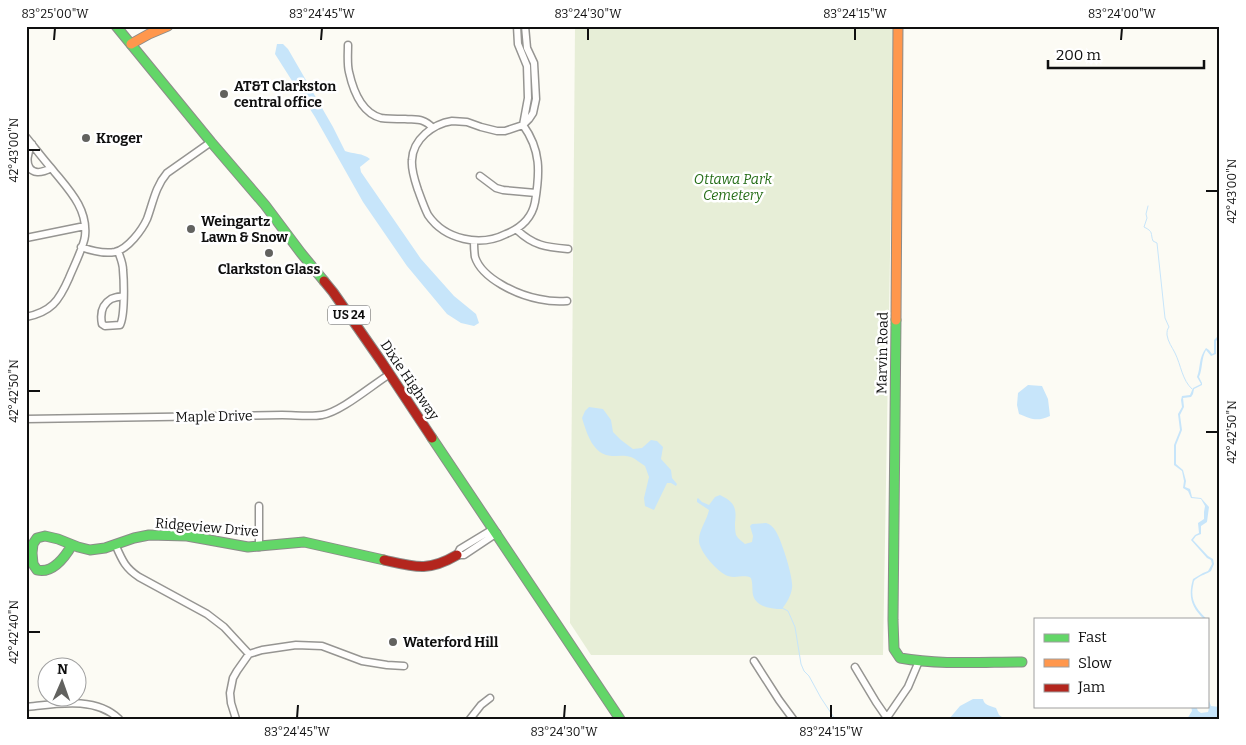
<svg xmlns="http://www.w3.org/2000/svg" width="1246" height="745" viewBox="0 0 1246 745" font-family="Bitter,serif">
<style>
.cemetery{fill:#e7eed7}
.water{fill:#c7e5fa}
.lines{fill:none;stroke-linecap:round;stroke-linejoin:round}
.stream{stroke:#c7e5fa;stroke-width:1}
.street-casing{stroke:#969592;stroke-width:9}
.fast-casing{stroke:#8c8c89;stroke-width:11}
.slow-casing{stroke:#8c8c89;stroke-width:11}
.jam-casing{stroke:#8c8c89;stroke-width:11}
.street{stroke:#fffefd;stroke-width:6}
.fast{stroke:#63d668;stroke-width:9}
.slow{stroke:#ff974d;stroke-width:9}
.jam{stroke:#b3261e;stroke-width:9}
.ticks{fill:none;stroke:#0f0f0f;stroke-width:2}
.poi-dot{fill:#62625f;stroke:#fff;stroke-width:2}
.labels{text-anchor:middle;stroke-width:5;stroke-linejoin:round;paint-order:stroke}
.shield{fill:#fff;stroke:#575757;stroke-width:1}
.shield-label{font-size:12px;font-weight:bold;fill:#0f0f0f}
.poi-label{font-size:14px;font-weight:bold;fill:#0f0f0f;stroke:#fff;text-anchor:start}
.park-label{font-size:14px;font-style:italic;fill:#266e18;stroke:#fff}
.street-label{font-size:14px;fill:#0f0f0f;stroke:#fff}
.neatline{fill:none;stroke:#0f0f0f;stroke-width:2}
.ticks-label{font-size:12px;text-anchor:middle;fill:#0f0f0f}
</style>
<rect width="100%" height="100%" fill="#fcfbf4"/>
<path class="cemetery" d="M575,27L894,28L883,655H591L570,623Z"/>
<path class="water" d="M277,44H283L288,49L333,127L345,151C353,154 363,153 370,159L360,167L361,172L421,259L454,296L476,314L479,323L474,326L461,323L447,314L407,266L363,202L315,117L275,54Z
M1220,325V337L1216,341V354L1211,356L1206,350C1201,359 1203,368 1199,377L1202,383V385L1194,389L1193,394L1191,397L1183,398L1184,407L1180,415L1182,430L1176,445V464L1183,470L1186,481L1185,487L1190,489L1192,497L1201,498L1209,507L1207,522L1201,526V534L1196,536L1193,540L1208,556L1213,559L1214,564L1211,571C1207,574 1201,575 1196,579C1193,581 1194,583 1193,586C1190,600 1197,610 1207,619H1204C1191,607 1188,596 1193,579L1203,573L1208,571L1212,564L1211,560L1207,558L1191,540L1195,535L1199,533L1198,523L1204,519V512L1205,506L1201,499L1191,498L1188,491L1183,488L1184,481L1182,471L1174,465V445L1180,430L1178,414L1182,407L1181,400L1182,396L1190,395L1193,388L1201,384L1197,377C1201,367 1198,359 1206,348L1209,350L1212,354L1214,353V340L1219,335Z
M1028,385L1042,386L1048,399L1050,416C1037,422 1031,419 1019,414L1017,405L1018,393Z
M589,407L603,409L611,420L613,432L621,440L633,449L642,448L651,440L657,441L663,447L661,459L671,470L672,478L677,484L676,486L671,483H667L654,510L645,506L644,498L649,477L645,466C640,463 636,459 631,457C625,455 618,456 612,456C593,455 587,434 582,418L585,411Z
M720,495C734,502 737,507 735,523C735,527 735,531 736,535C738,539 742,541 745,544L752,542L753,536L750,526L752,524L766,523C770,524 773,527 775,530C781,538 794,579 792,588C791,596 787,602 782,609C771,609 756,607 753,595C752,590 753,584 751,578C744,574 736,579 728,576C718,573 698,550 699,540C699,530 707,520 709,510L697,502V499L698,498L702,502L709,505L715,497Z
M1207,696L1211,706L1220,707V719H1187L1192,711L1191,706H1196L1198,711L1201,713L1208,712C1210,707 1207,702 1207,696Z
M973,699H983C984,705 990,706 996,708L999,715L1005,719H949L960,706Z"/>
<g class="lines">
<path class="stream" d="M1148,206L1146,214L1147,218L1144,227C1154,232 1150,233 1153,241L1157,243L1165,318L1169,327C1167,330 1167,331 1167,335C1168,342 1172,347 1175,353C1181,365 1182,380 1192,389
M782,608L788,611L795,627L801,664L804,671L809,676L821,698L835,719"/>
<g class="street-casing">
<path id="street" d="M517,26L518,44L527,66L528,98L523,125L529,119L533,113L536,99L534,63L527,48L525,26
M348,45C348,54 347,64 349,72C353,90 362,113 381,118C389,119 397,119 405,119C418,120 423,118 433,128
M452,121L467,122L481,127L497,131H505L523,125C541,150 540,172 535,202C532,218 521,228 506,234C480,247 445,240 428,215C424,207 421,198 418,190C415,181 411,170 412,160C413,139 433,124 452,121Z
M26,137C35,148 43,159 52,169C68,189 88,208 85,236C84,246 73,268 69,278C59,301 51,312 26,317
M32,144C22,163 29,180 51,168
M480,176L496,188L503,190L536,193
M517,230C534,246 546,247 568,249
M26,238L85,226
M474,241C474,246 474,251 475,257C482,279 518,295 539,299C548,301 557,302 567,301
M81,247C92,251 104,254 115,252C128,249 142,230 147,219C153,203 155,187 167,173L211,142
M118,251C120,257 123,263 123,270C124,281 125,316 120,325L105,326L102,324C100,314 101,305 111,299C116,297 118,296 123,297
M26,419L282,415C295,415 310,417 322,415C341,412 372,385 390,374
M259,506V547
M493,529L460,549L457,555H464L497,533
M115,544C122,560 125,568 139,577L207,614L224,627L249,654
M754,661L779,700L793,719
M855,667L876,702L887,718
M26,707C56,704 95,696 119,719
M236,719L231,703L230,693L233,678L237,671L249,654L262,650L296,645L322,646L362,661L387,665L404,666
M470,719L481,705L490,698
M886,719L908,687L919,661"/>
</g>
<g class="fast-casing">
<path id="fast" d="M116,26L211,142L265,205L301,253L324,281
M896,320L893,620L894,649L900,658C940,665 982,662 1022,662
M432,438L620,719
M72,545C65,557 53,574 37,570L33,564L32,553L33,544L37,538L45,536L58,539L78,547L90,550L105,548L134,538L149,535L187,536L248,547L304,542L384,560"/>
</g>
<g class="slow-casing">
<path id="slow" d="M131,44L149,34L168,26
M896,320L898,26"/>
</g>
<g class="jam-casing">
<path id="jam" d="M324,281L333,292L381,361L432,438
M384,560C415,567 428,572 457,555"/>
</g>
<use href="#street" class="street"/>
<use href="#fast" class="fast"/>
<use href="#slow" class="slow"/>
<use href="#jam" class="jam"/>
</g>
<path class="ticks" d="M54,40L55,28M321,40L322,28M588,40V28M855,40V28M1121,40L1122,28M28,150H40M1206,191H1218M28,391H40M1206,432H1218M28,632H40M297,718L298,705M564,718L565,705M831,718V705"/>
<g class="poi-dot">
<circle cx="224" cy="94" r="5"/>
<circle cx="86" cy="138" r="5"/>
<circle cx="191" cy="229" r="5"/>
<circle cx="269" cy="253" r="5"/>
<circle cx="393" cy="642" r="5"/>
</g>
<g class="labels">
<rect class="shield" x="328" y="305.5" width="42" height="19" rx="4"/>
<g class="shield-label">
<text x="349" y="319">US 24</text>
</g>
<g class="poi-label">
<text x="234" y="91">AT&amp;T Clarkston<tspan x="234" dy="16">central office</tspan></text>
<text x="96" y="143">Kroger</text>
<text x="201" y="226">Weingartz<tspan x="201" dy="16">Lawn &amp; Snow</tspan></text>
<text x="269" y="274" text-anchor="middle">Clarkston Glass</text>
<text x="403" y="647">Waterford Hill</text>
</g>
<g class="park-label">
<text x="733" y="184">Ottawa Park<tspan x="733" dy="16">Cemetery</tspan></text>
</g>
<g class="street-label">
<text transform="translate(882 353) rotate(-89)" y="5">Marvin Road</text>
<text transform="translate(410 380) rotate(56)" y="5">Dixie Highway</text>
<text transform="translate(214 416) rotate(-1)" y="5">Maple Drive</text>
<text transform="translate(207 527) rotate(5)" y="5">Ridgeview Drive</text>
</g>
</g>
<rect width="1246" height="745" fill="none" stroke="#ffffff" stroke-width="55"/>
<rect x="1034" y="618" width="175" height="90" fill="#ffffff" stroke="#9f9f9f"/>
<rect x="1044" y="634" width="25" height="8" fill="#63d668" stroke="#9f9f9f"/>
<text x="1078" y="642" font-size="15" fill="#0f0f0f">Fast</text>
<rect x="1044" y="659" width="25" height="8" fill="#ff974d" stroke="#9f9f9f"/>
<text x="1078" y="668" font-size="15" fill="#0f0f0f">Slow</text>
<rect x="1044" y="684" width="25" height="8" fill="#b3261e" stroke="#9f9f9f"/>
<text x="1078" y="692" font-size="15" fill="#0f0f0f">Jam</text>
<g transform="translate(62 682) rotate(2)"><circle r="24" fill="#ffffff" stroke="#9f9f9f"/>
<path d="M0-4L9 19L0 12L-9 19Z" fill="#62625f"/>
<text y="-8" font-size="14" font-weight="bold" text-anchor="middle" fill="#0f0f0f">N</text>
</g>
<path d="M1048 60v8h156v-8" fill="none" stroke="#0f0f0f" stroke-width="2.5"/>
<text x="1056" y="60" font-size="15" fill="#0f0f0f" stroke="#ffffff" stroke-width="4" paint-order="stroke">200 m</text>
<rect x="28" y="28" width="1190" height="690" class="neatline"/>
<g class="ticks-label">
<text x="55" y="18">83°25'00"W</text>
<text x="322" y="18">83°24'45"W</text>
<text x="588" y="18">83°24'30"W</text>
<text x="855" y="18">83°24'15"W</text>
<text x="1122" y="18">83°24'00"W</text>
<text transform="translate(14 150) rotate(-90)" y="4">42°43'00"N</text>
<text transform="translate(1232 191) rotate(-90)" y="4">42°43'00"N</text>
<text transform="translate(14 391) rotate(-90)" y="4">42°42'50"N</text>
<text transform="translate(1232 432) rotate(-90)" y="4">42°42'50"N</text>
<text transform="translate(14 632) rotate(-90)" y="4">42°42'40"N</text>
<text x="297" y="736">83°24'45"W</text>
<text x="564" y="736">83°24'30"W</text>
<text x="831" y="736">83°24'15"W</text>
</g>
</svg>
